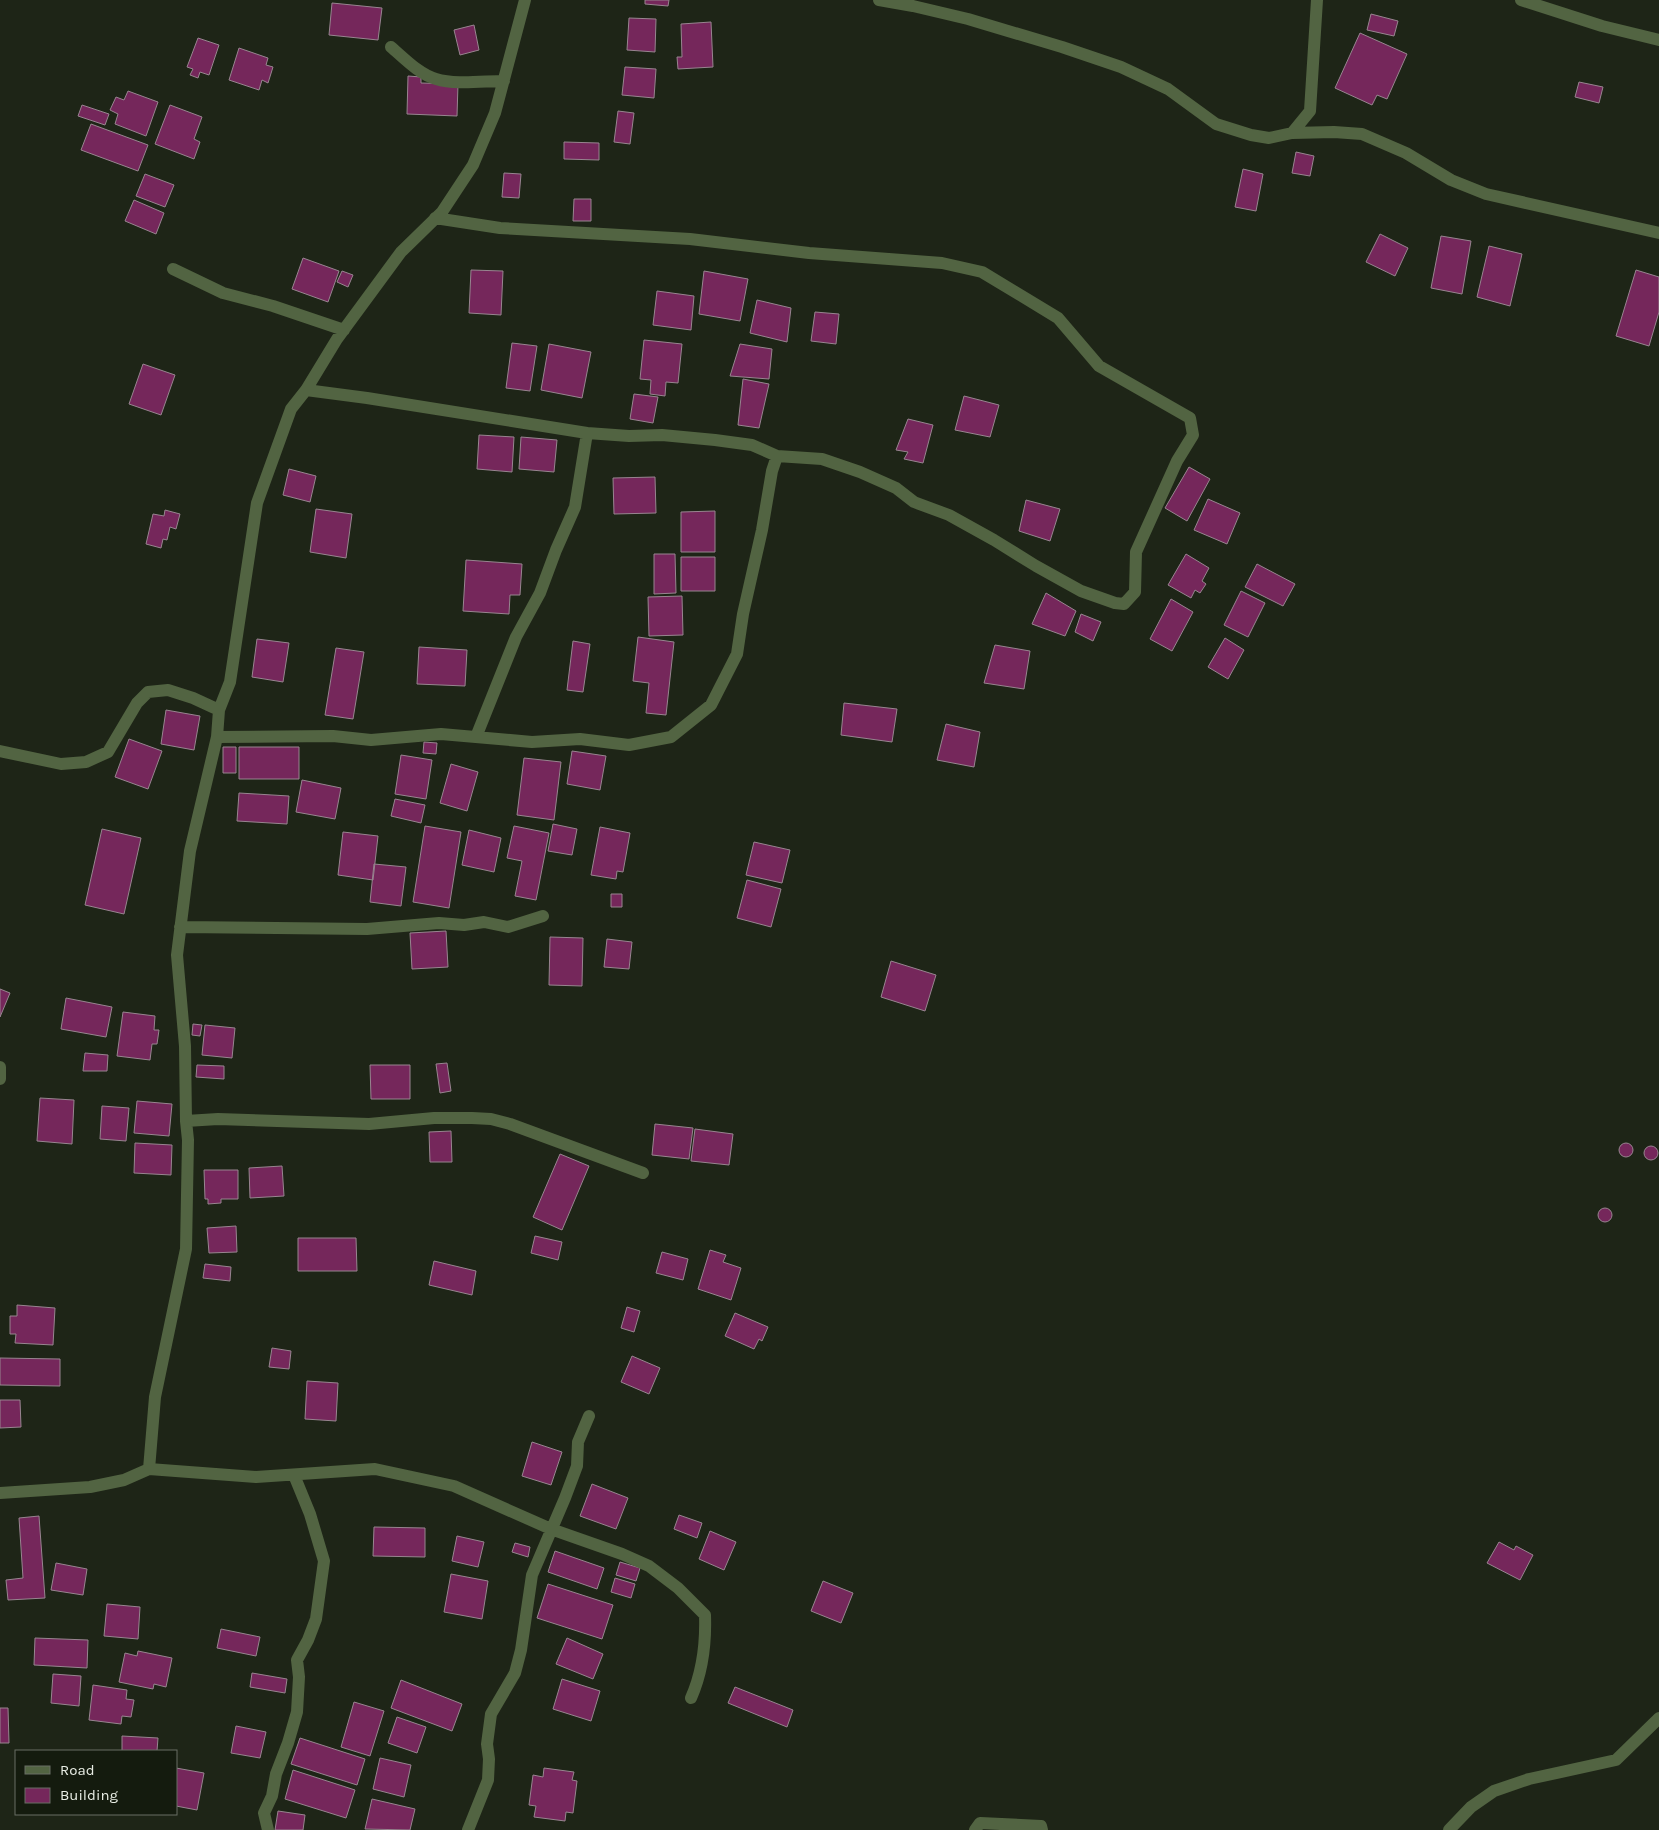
<svg xmlns="http://www.w3.org/2000/svg" width="1659" height="1830" viewBox="0 0 1659 1830" font-family="Karla,sans-serif">
<style>
.building{fill:#75275b;stroke:#988590}
.lines{fill:none;stroke-linecap:round;stroke-linejoin:round}
.minor{stroke:#526442;stroke-width:12}
</style>
<rect width="100%" height="100%" fill="#1e2517"/>
<path class="building" d="M645,0H669L668,6L645,4Z
M332,3L382,8L378,40L329,35Z
M1371,14L1398,21L1394,36L1367,30Z
M629,18L656,19L655,52L627,50Z
M711,22L713,67L678,69L677,57H682L681,24Z
M474,25L479,50L460,55L454,30Z
M1360,33L1407,54L1387,99L1377,95L1372,105L1335,88Z
M198,38L219,45L209,75L200,72L198,78L190,75L193,69L187,67Z
M239,48L268,58L266,65L273,67L268,83L262,80L259,90L229,80Z
M625,67L656,69L654,98L622,95Z
M408,76L421,77V83L458,84L457,116L407,114Z
M1579,82L1603,87L1599,103L1575,97Z
M128,91L158,102L146,136L115,124L118,114L110,110L116,97L124,100Z
M82,105L109,114L105,125L78,116Z
M170,105L202,117L194,139L200,142L194,159L155,144Z
M618,111L634,113L630,144L614,142Z
M91,124L148,145L138,171L81,150Z
M564,142L599,143V160L564,159Z
M1296,152L1314,156L1310,176L1292,173Z
M1243,169L1263,174L1256,211L1235,207Z
M504,173L521,174L519,198L502,197Z
M145,174L174,185L165,207L136,196Z
M574,199H591V221H573Z
M134,200L164,213L156,234L125,221Z
M1380,234L1408,248L1395,276L1366,262Z
M1441,236L1471,241L1462,294L1431,288Z
M1489,246L1522,254L1510,306L1477,297Z
M303,258L339,271L328,302L292,289Z
M471,270L503,271L501,315L469,313Z
M1636,270L1659,277V312L1649,346L1616,336Z
M342,271L353,275L348,287L337,282Z
M704,271L748,279L740,321L699,314Z
M657,291L694,296L691,330L653,325Z
M757,300L791,308L787,342L750,333Z
M815,312L839,314L836,344L811,341Z
M644,340L682,344L678,383L666,382L665,396L650,394L651,380L640,379Z
M512,343L537,346L530,391L506,388Z
M549,344L591,352L582,398L541,390Z
M740,344L772,349L769,379L730,376Z
M143,364L175,375L161,415L129,404Z
M743,379L769,384L759,428L738,425Z
M634,394L658,397L653,423L630,419Z
M964,396L999,405L990,437L955,430Z
M908,419L933,425L923,463L904,459L908,452L896,450Z
M479,435L514,437L512,472L477,469Z
M521,437L557,440L554,472L519,469Z
M1189,467L1210,479L1187,521L1165,508Z
M289,469L316,476L310,502L283,495Z
M655,477L656,513L614,514L613,478Z
M1208,499L1240,513L1227,544L1194,530Z
M1026,500L1060,509L1050,541L1019,531Z
M316,509L352,514L346,558L310,552Z
M165,510L180,514L176,529L170,527L167,540L163,539L161,548L146,544L153,514L164,516Z
M715,511V552H681V512Z
M654,554H675L676,593L654,594Z
M1186,554L1209,568L1202,581L1206,584L1200,593L1195,590L1191,598L1168,585Z
M681,557H715V591H681Z
M466,560L522,564L520,595H510L509,614L463,611Z
M1257,564L1295,584L1283,606L1245,587Z
M1241,591L1265,603L1248,637L1224,625Z
M1046,593L1076,611L1065,636L1032,624Z
M682,596L683,635L649,636L648,597Z
M1171,599L1193,612L1172,651L1150,639Z
M1081,614L1101,622L1093,641L1075,632Z
M638,637L674,642L666,715L646,713L649,683L633,681Z
M1225,638L1244,650L1228,679L1208,667Z
M257,639L289,643L283,682L252,677Z
M573,641L590,644L583,692L567,690Z
M995,645L1030,651L1024,689L984,683Z
M419,647L467,650L465,686L417,684Z
M336,648L364,652L353,719L325,715Z
M844,703L897,709L892,742L841,735Z
M166,710L200,716L194,750L161,744Z
M946,724L980,732L974,767L937,760Z
M129,739L162,751L148,789L115,777Z
M424,742L437,743L436,754L423,753Z
M223,747H236V773H223Z
M239,747H299V779H239Z
M572,751L606,756L600,790L567,784Z
M401,755L432,760L426,799L395,794Z
M524,758L561,762L554,820L517,815Z
M451,764L478,772L467,811L440,803Z
M302,780L341,788L335,819L296,812Z
M239,793L289,796L287,824L237,821Z
M395,799L425,805L421,823L391,816Z
M553,824L577,829L572,855L548,851Z
M425,826L461,832L449,908L413,902Z
M514,826L549,833L536,900L515,896L522,861L507,858Z
M600,827L630,833L623,872L617,871L616,879L591,875Z
M102,829L141,838L124,914L85,905Z
M469,830L501,838L494,872L462,865Z
M343,832L378,836L373,880L338,875Z
M754,842L790,850L782,883L746,875Z
M374,864L406,867L401,906L370,902Z
M747,880L781,889L771,927L737,918Z
M611,894H622V907H611Z
M446,931L448,967L412,969L410,933Z
M550,937L583,938L582,986L549,985Z
M607,939L632,942L629,969L604,967Z
M891,961L936,975L925,1011L881,997Z
M0,989L10,993L0,1017Z
M66,998L112,1007L106,1037L61,1029Z
M123,1012L155,1016L154,1030H159L157,1044H152L150,1060L117,1056Z
M193,1024L202,1025L200,1036L192,1035Z
M205,1025L235,1028L232,1058L202,1055Z
M85,1053L108,1055L107,1071H83Z
M447,1063L451,1091L440,1093L436,1064Z
M197,1065L224,1066V1079L196,1077Z
M370,1065H410V1099H371Z
M40,1098L74,1100L72,1144L37,1141Z
M137,1101L172,1104L169,1136L134,1133Z
M102,1106L129,1108L126,1141L100,1139Z
M655,1124L693,1128L689,1159L652,1155Z
M695,1129L733,1134L729,1165L691,1161Z
M451,1131L452,1162H430L429,1132Z
M135,1143L172,1145L171,1175L134,1173Z
M1619 1150a7 7 0 1 1 14 0a7 7 0 1 1-14 0Z
M1644 1153a7 7 0 1 1 14 0a7 7 0 1 1-14 0Z
M560,1154L589,1166L562,1230L533,1217Z
M282,1166L284,1196L250,1198L249,1168Z
M204,1170H238V1199H221V1203L208,1204V1199H205Z
M1598 1215a7 7 0 1 1 14 0a7 7 0 1 1-14 0Z
M236,1226L237,1252L209,1253L207,1228Z
M535,1236L562,1242L558,1260L531,1253Z
M298,1238H356L357,1271H298Z
M710,1250L726,1255L723,1262L741,1268L731,1300L698,1289Z
M662,1252L688,1259L683,1280L656,1273Z
M434,1261L476,1271L472,1295L429,1285Z
M205,1264L231,1267L230,1281L203,1278Z
M17,1305L55,1308L53,1345L15,1343L16,1334H10V1316H17Z
M627,1307L640,1311L634,1332L621,1328Z
M735,1313L768,1327L762,1341L759,1339L754,1349L725,1336Z
M272,1348L291,1351L289,1369L269,1367Z
M632,1356L660,1368L649,1394L621,1382Z
M0,1358L60,1359V1386L0,1385Z
M307,1381L338,1383L336,1421L305,1419Z
M0,1400H20L21,1427L0,1428Z
M532,1442L562,1452L551,1485L522,1476Z
M592,1484L628,1498L616,1529L580,1516Z
M679,1515L702,1523L697,1538L674,1529Z
M39,1516L45,1598L8,1600L6,1580L23,1578L19,1518Z
M374,1527L425,1528V1557L373,1556Z
M710,1531L736,1542L724,1570L699,1559Z
M457,1536L484,1542L478,1567L452,1561Z
M1499,1542L1514,1550L1516,1546L1533,1555L1520,1580L1487,1563Z
M515,1543L530,1547L528,1557L512,1552Z
M555,1551L604,1568L597,1589L548,1572Z
M620,1562L640,1568L636,1581L616,1575Z
M56,1563L87,1569L83,1595L51,1590Z
M451,1574L488,1581L482,1619L444,1612Z
M615,1578L635,1584L631,1598L611,1592Z
M823,1581L853,1593L841,1623L811,1611Z
M548,1584L613,1605L602,1639L537,1618Z
M107,1604L140,1607L138,1639L104,1636Z
M221,1629L260,1637L256,1656L217,1648Z
M35,1638L88,1640L87,1668L34,1665Z
M567,1638L603,1654L593,1679L556,1664Z
M138,1651L172,1658L166,1687L154,1684L153,1689L119,1682L125,1653L137,1656Z
M252,1673L287,1679L285,1693L250,1687Z
M53,1674L81,1676L79,1706L51,1703Z
M562,1679L600,1691L591,1721L553,1709Z
M401,1680L462,1704L452,1731L391,1708Z
M93,1685L127,1690L126,1699L134,1700L131,1717L122,1716L121,1724L89,1720Z
M735,1687L793,1710L787,1727L728,1703Z
M354,1702L384,1711L370,1756L341,1747Z
M0,1708H8L9,1743H0Z
M397,1717L426,1727L417,1753L388,1743Z
M236,1726L266,1732L260,1758L231,1753Z
M122,1736L158,1738L157,1751H122Z
M300,1738L365,1759L357,1785L291,1764Z
M380,1758L411,1765L404,1797L373,1789Z
M176,1768L204,1773L197,1810L176,1806Z
M544,1768L574,1772L572,1780L577,1781L573,1813L566,1812L565,1821L534,1817L536,1806L529,1805L533,1775L543,1777Z
M293,1770L355,1790L346,1818L285,1799Z
M372,1799L415,1809L410,1830L365,1829Z
M278,1811L305,1815L303,1830H275Z"/>
<g class="lines">
<path class="minor" d="M879,0L913,6L968,19L1062,47L1121,67L1168,89L1216,124L1251,135L1269,138L1292,133L1310,111L1317,0
M1521,0L1602,26L1659,40
M391,47C405,59 419,74 436,79C455,85 484,81 504,81
M1292,133L1334,132L1362,134L1406,153L1451,180L1486,194L1659,233
M435,218L500,228L690,239L809,253L942,263L982,272L1058,318L1099,366L1190,418L1193,435L1177,461L1136,552L1135,592L1124,604L1115,603L1081,591L1036,566L994,540L949,515L914,502L896,488L860,472L822,459L777,456
M173,269L223,293L273,306L344,330
M306,390L367,398L587,433
M217,737L333,736L371,740L441,734L532,742L580,739L629,745L671,737L711,705L737,654L743,614L762,530L772,471L777,456L752,445L715,440L662,435L629,436L587,433L575,507L556,550L540,593L516,637L476,737
M0,751L61,764L86,762L108,752L137,703L148,692L168,690L193,698L219,710
M180,927L367,929L439,923L464,925L484,922L508,927L543,916
M0,1067V1079
M186,1121L218,1119L369,1124L434,1118H472L491,1119L510,1124L643,1173
M149,1469L155,1397L186,1249L188,1140L186,1121L185,1046L177,955L190,851L217,737L219,710L230,682L257,503L291,409L306,390L337,339L401,252L442,212L473,165L495,113L525,0
M0,1493L90,1487L124,1480L149,1469L256,1477L375,1469L454,1486L551,1529L622,1554L649,1566L678,1588L705,1615C706,1644 703,1671 691,1698
M268,1830L264,1813L272,1796L276,1774L288,1743L297,1712L299,1677L297,1660L308,1640L316,1619L324,1561L310,1514L294,1475
M468,1830L488,1780L489,1759L487,1744L491,1714L515,1673L521,1650L532,1575L565,1498L577,1466L578,1442L589,1416
M975,1830L980,1823L1041,1826L1042,1830
M1449,1830L1471,1807L1494,1791L1529,1779L1616,1760L1659,1718"/>
</g>
<rect x="15" y="1750" width="162" height="65" fill="#141b0e" stroke="#696f64"/>
<rect x="25" y="1766" width="25" height="8" fill="#526442" stroke="#696f64"/>
<text x="60" y="1775" font-size="15" fill="#e8ede4">Road</text>
<rect x="25" y="1788" width="25" height="15" fill="#75275b" stroke="#696f64"/>
<text x="60" y="1800" font-size="15" fill="#e8ede4">Building</text>
</svg>
